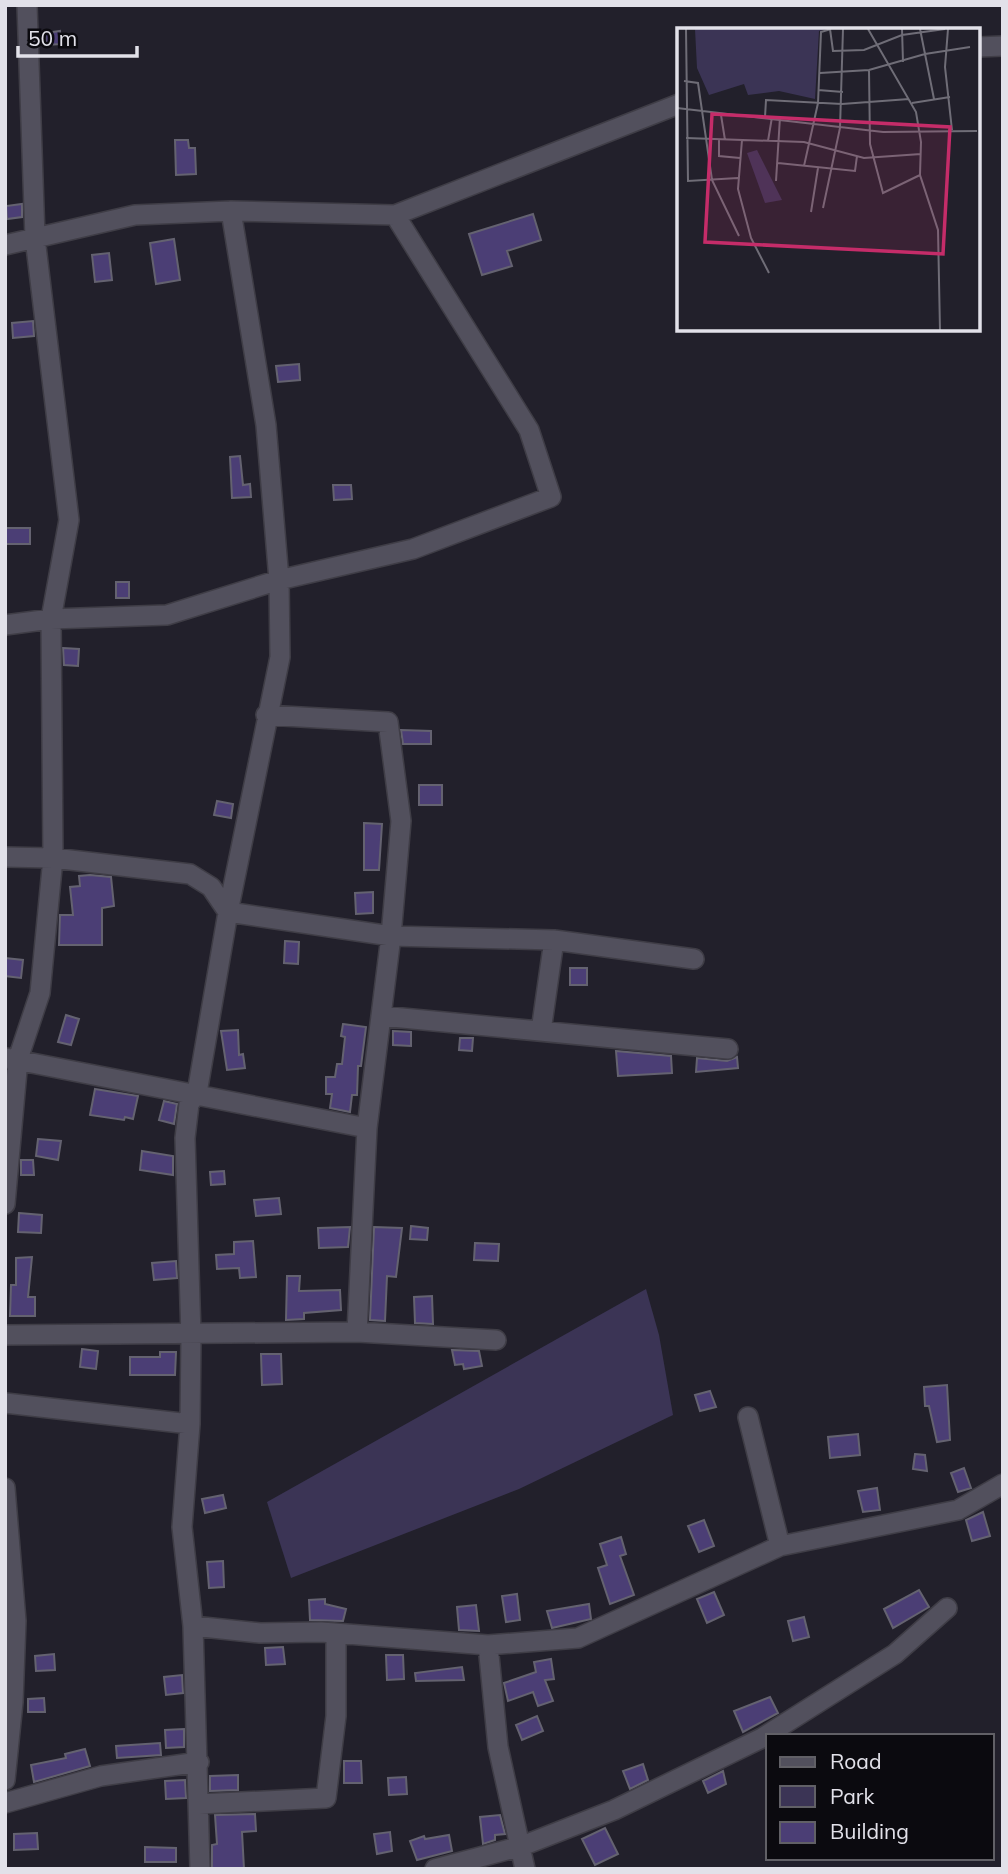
<svg xmlns="http://www.w3.org/2000/svg" width="1008" height="1874" viewBox="0 0 1008 1874" font-family="Mulish,sans-serif">
<style>
.green{fill:#3b3455}
.building{fill:#4b3e75;stroke:#646270;stroke-width:2}
.lines{fill:none;stroke-linecap:round;stroke-linejoin:round}
.minor-casing{stroke:#3f3d46;stroke-width:22}
.minor{stroke:#52505d;stroke-width:19}
.inset-road{fill:none;stroke:#6f6d77;stroke-width:2}
.view{fill:#c52c69;fill-opacity:0.15;stroke:#c52c69;stroke-width:3.5}
.inset-edge{fill:none;stroke:#e2e1e9;stroke-width:3.5}
</style>
<rect width="100%" height="100%" fill="#22202b"/>
<path class="green" d="M646,1289L659,1335L673,1415L519,1489L291,1578L267,1502Z"/>
<path class="building" d="M60,31L61,44L46,45L45,33Z
M175,140H188L189,148H195L196,174L176,175Z
M22,204V217L7,219L6,206Z
M533,214L541,240L507,251L512,266L482,275L469,234Z
M174,239L180,280L156,284L150,243Z
M109,253L112,280L95,282L92,255Z
M33,321L34,336L13,338L12,323Z
M299,364L300,380L278,382L276,366Z
M240,456L243,485L250,484L251,497L232,498L230,457Z
M333,485H351L352,499L334,500Z
M5,528H30V544H5Z
M116,582H129V598H116Z
M63,648L79,649L78,666L64,665Z
M401,730L431,731V744H403Z
M419,785H442V805H419Z
M217,801L233,804L231,818L214,815Z
M364,823L382,824L379,870H364Z
M90,875L111,877L114,906L102,908V945H59L60,915H73L70,887L80,886L79,876Z
M373,892V913L356,914L355,893Z
M285,941L299,942L298,964L284,963Z
M5,958L23,960L21,978L5,976Z
M570,968H587V985H570Z
M66,1015L79,1019L71,1045L58,1042Z
M343,1024L366,1027L361,1066H358L357,1095H352L350,1112L330,1108L332,1094H326V1077H335L337,1064H342L345,1037L341,1036Z
M238,1030L239,1055L243,1054L245,1068L227,1070L221,1031Z
M393,1031L411,1032V1046L393,1045Z
M460,1038H473L472,1051L459,1050Z
M616,1051L671,1056L672,1073L618,1076Z
M737,1057L738,1068L696,1072L697,1058L727,1061Z
M95,1089L138,1096L133,1119L125,1117L124,1120L90,1115Z
M164,1101L177,1104L174,1124L159,1120Z
M38,1139L61,1141L58,1160L36,1156Z
M142,1151L173,1156V1175L140,1170Z
M21,1160H33L34,1175H21Z
M224,1171L225,1184L211,1185L210,1172Z
M279,1198L281,1214L256,1216L254,1200Z
M19,1213L42,1215L41,1233L18,1232Z
M411,1226L428,1228L427,1240L410,1239Z
M350,1227L348,1247L319,1248L318,1228Z
M374,1227L402,1228L396,1277L387,1276L385,1321L370,1320Z
M253,1241L256,1277L240,1278L239,1268L217,1269L216,1255L234,1254V1242Z
M475,1243L499,1244L498,1261L474,1260Z
M32,1257L28,1297H35V1316H10L11,1285H16V1258Z
M176,1261L177,1278L154,1280L152,1263Z
M287,1276H300L299,1291L340,1290L341,1310L304,1313V1319L286,1320Z
M432,1296L433,1324L415,1323L414,1297Z
M82,1349L98,1351L96,1369L80,1367Z
M452,1350L479,1351L482,1366L464,1369L463,1364L455,1365Z
M160,1352H176L175,1375H130V1357H160Z
M261,1354H281L282,1384L262,1385Z
M947,1385L950,1440L937,1442L929,1406H925L924,1387Z
M710,1391L716,1407L700,1411L695,1395Z
M858,1434L860,1455L830,1458L828,1437Z
M915,1454L925,1455L927,1471L913,1469Z
M964,1468L971,1488L958,1492L951,1473Z
M877,1488L880,1510L863,1512L858,1491Z
M223,1495L226,1508L205,1513L202,1499Z
M983,1512L990,1536L972,1541L966,1520Z
M704,1520L714,1546L699,1552L688,1526Z
M621,1537L626,1554L620,1556L634,1595L610,1604L598,1568L607,1565L600,1544Z
M223,1561L224,1587L209,1588L207,1562Z
M919,1590L929,1607L893,1628L884,1609Z
M714,1592L724,1615L707,1623L697,1599Z
M517,1594L520,1620L506,1622L502,1596Z
M325,1599V1604L346,1609L343,1621L310,1620L309,1600Z
M589,1604L591,1619L552,1628L547,1611Z
M476,1605L479,1631L459,1630L457,1607Z
M804,1617L809,1637L793,1641L788,1621Z
M283,1647L285,1664L266,1665L265,1648Z
M54,1654L55,1670L36,1671L35,1656Z
M386,1655H403L404,1679L387,1680Z
M551,1659L554,1679L545,1680L553,1701L538,1706L533,1692L508,1701L504,1683L536,1672L534,1662Z
M462,1667L464,1680L416,1681L415,1673Z
M182,1675L183,1693L166,1695L164,1677Z
M770,1697L778,1713L743,1732L734,1711Z
M44,1698L45,1712H28V1699Z
M537,1716L543,1731L522,1740L516,1725Z
M184,1729V1747L166,1748L165,1730Z
M160,1743L161,1755L117,1758L116,1746Z
M85,1749L90,1766L34,1782L31,1765L66,1758L65,1754Z
M344,1761H361L362,1783H344Z
M643,1764L648,1780L630,1789L623,1771Z
M723,1771L726,1784L708,1793L703,1781Z
M238,1775V1790L210,1791V1776Z
M406,1777L407,1794L389,1795L388,1778Z
M185,1780L186,1798L166,1799L165,1781Z
M255,1814L256,1831L242,1832L244,1869H212V1845L217,1844L215,1815Z
M500,1815L505,1834L495,1835V1840L483,1844L480,1817Z
M605,1828L618,1854L595,1865L582,1839Z
M390,1832L392,1851L377,1854L374,1834Z
M37,1833L38,1849L14,1850V1834Z
M449,1835L452,1851L417,1860L410,1841L424,1836L425,1839Z
M145,1847L176,1848V1862H145Z"/>
<g class="lines">
<g class="minor-casing">
<path id="minor" d="M978,47L1003,46
M5,245L135,215L231,211L395,215L679,104
M5,625L51,619L167,615L279,580L413,549L551,497L529,430L395,215
M266,715L388,722L401,821L391,936L367,1128L357,1332
M5,857L53,858L190,874L211,887L228,912L391,936L554,940L694,959
M381,1016L728,1049
M541,1031L554,940
M6,1058L367,1128
M5,1204L18,1059L40,993L53,858L51,619L69,520L35,238L27,5
M5,1335L357,1332L496,1340
M5,1403L190,1424
M748,1417L780,1546
M5,1488L16,1621L13,1702L5,1780
M193,1626L260,1633L321,1632L488,1645L578,1638L780,1546L958,1510L1003,1484
M488,1645L498,1747L525,1869
M5,1803L101,1776L199,1762
M199,1804L326,1798L336,1716V1635
M200,1869L193,1626L182,1527L190,1424L191,1336L185,1138L189,1104L197,1093L228,912L280,657L279,580L266,425L231,211
M435,1869L522,1846L614,1810L762,1738L895,1654L947,1608"/>
</g>
<use href="#minor" class="minor"/>
</g>
<g transform="translate(677 28)">
<rect width="303" height="303" fill="#22202b"/>
<path d="M18,1H149L142,3L138,71L102,63L71,67L67,56L32,67L20,40ZM80,122L105,172L88,175L70,125Z" fill="#3b3455"/>
<path class="inset-road" d="M9,1L11,153L61,150M153,1L156,23L187,22L225,7L268,1M191,1L239,84L244,114L243,147L261,202L263,302M225,1L226,34M243,1L257,71M271,1L268,39L275,102M192,42L193,116L206,165L243,147M143,45L192,42L248,26L293,19M7,53L21,55L35,152L62,208M141,62L166,64M235,75L273,69M0,80L206,104L300,103M44,87L48,112M88,89L89,72L165,76L232,71M9,110L127,114L187,130L244,126M42,112V128L63,130M65,112L61,161L74,210L92,245M91,113L95,89M101,135L178,143L180,128M127,138L141,75L144,4L154,1M99,153L103,89M146,180L163,100L166,1M134,184L141,140"/>
<path class="view" d="M35,86L273,99L266,226L28,214Z"/>
<rect width="303" height="303" class="inset-edge"/>
</g>
<rect width="1008" height="1874" fill="none" stroke="#e2e1e9" stroke-width="14"/>
<rect x="766" y="1734" width="228" height="126" fill="#0b0a0f" stroke="#616066" stroke-width="2"/>
<rect x="780" y="1757" width="35" height="10" fill="#52505d" stroke="#616066" stroke-width="2"/>
<text x="830" y="1769" font-size="21" fill="#e2e1e9">Road</text>
<rect x="780" y="1786" width="35" height="21" fill="#3b3455" stroke="#616066" stroke-width="2"/>
<text x="830" y="1804" font-size="21" fill="#e2e1e9">Park</text>
<rect x="780" y="1822" width="35" height="21" fill="#4b3e75" stroke="#616066" stroke-width="2"/>
<text x="830" y="1839" font-size="21" fill="#e2e1e9">Building</text>
<path d="M18 46v10h119v-10" fill="none" stroke="#e2e1e9" stroke-width="3.5"/>
<text x="28" y="46" font-size="21" fill="#e2e1e9" stroke="#0b0a0f" stroke-width="5" paint-order="stroke">50 m</text>
</svg>
